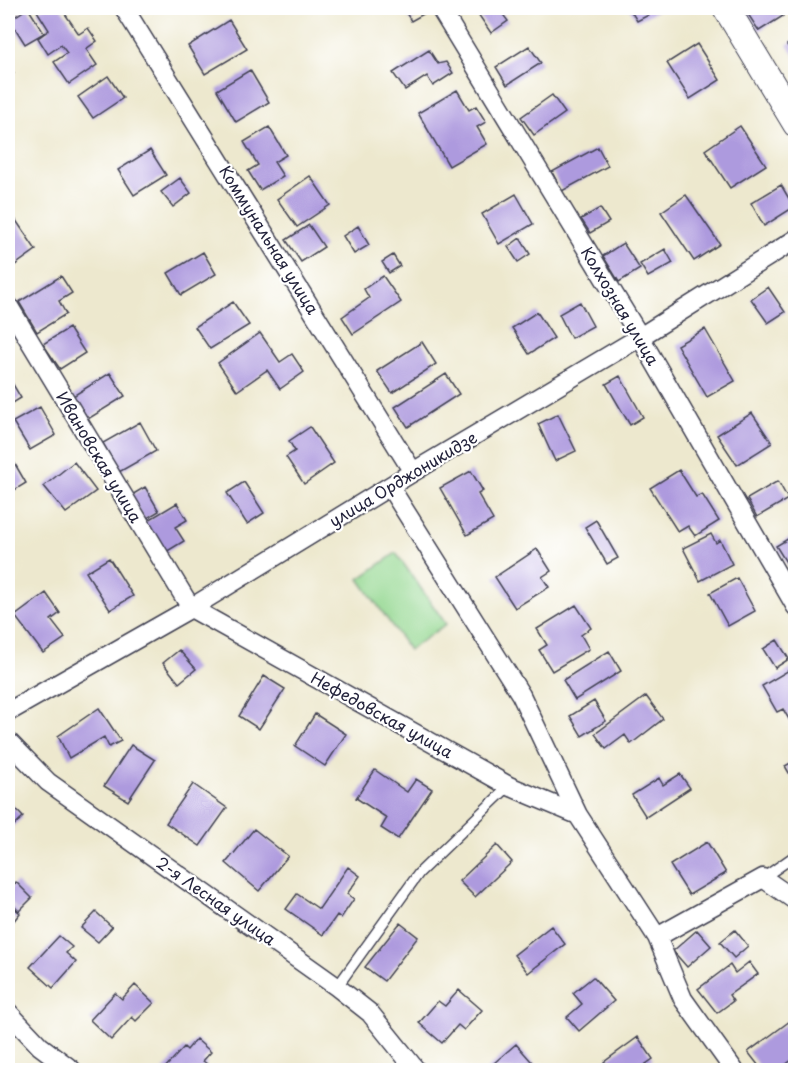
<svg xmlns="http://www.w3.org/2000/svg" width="803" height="1078" viewBox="0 0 803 1078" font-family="'Playpen Sans',sans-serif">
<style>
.green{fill:#93d78f;stroke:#5a7c65;stroke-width:1.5}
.building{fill:#ad9ade}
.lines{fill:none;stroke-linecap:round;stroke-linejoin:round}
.lane-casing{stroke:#404051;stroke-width:12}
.street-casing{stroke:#404051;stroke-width:21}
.secondary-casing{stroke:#404051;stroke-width:28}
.lane{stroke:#fff;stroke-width:9}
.street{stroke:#fff;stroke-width:18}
.secondary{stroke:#fff;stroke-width:26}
.labels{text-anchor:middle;stroke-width:4.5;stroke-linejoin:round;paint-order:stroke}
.street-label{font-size:16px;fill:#22223b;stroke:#fff}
</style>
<rect width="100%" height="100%" fill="#fff"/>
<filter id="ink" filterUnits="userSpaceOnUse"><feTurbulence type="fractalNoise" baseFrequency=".0167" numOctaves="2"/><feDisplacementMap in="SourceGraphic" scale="12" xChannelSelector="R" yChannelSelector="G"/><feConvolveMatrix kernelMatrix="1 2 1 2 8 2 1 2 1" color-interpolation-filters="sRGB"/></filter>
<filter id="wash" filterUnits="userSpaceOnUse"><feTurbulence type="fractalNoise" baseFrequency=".008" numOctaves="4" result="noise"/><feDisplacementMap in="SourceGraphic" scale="24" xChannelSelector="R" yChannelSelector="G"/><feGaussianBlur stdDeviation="1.35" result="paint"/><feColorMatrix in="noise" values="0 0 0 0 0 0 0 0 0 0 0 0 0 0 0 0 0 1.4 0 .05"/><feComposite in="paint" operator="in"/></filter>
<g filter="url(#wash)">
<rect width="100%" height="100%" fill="#ede8ce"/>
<path class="green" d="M396,553L446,624L409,650L359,579Z"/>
<g id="blocks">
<path class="building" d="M28,8L44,33L25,44L10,20Z
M42,8H61L79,34L88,28L97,41L86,49L97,65L69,84L54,62L67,53L61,45L48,54L38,38L49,30L37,11Z
M403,8H434L411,21Z
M480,8H498L508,21L491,33L476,11Z
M629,8H662L637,21Z
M744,8H777L783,16L759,31Z
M229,20L247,49L205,74L188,46Z
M796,39V58L787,45Z
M697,44L720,80L690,99L667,63Z
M529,46L541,63L507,85L496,67Z
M429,50L438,64L446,62L453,73L433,86L427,76L405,90L393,73Z
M8,64L14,73L8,77Z
M250,70L269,102L236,122L217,90Z
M108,76L123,98L93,118L78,97Z
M457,90L469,110L476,106L486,122L477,127L487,144L449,166L418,113Z
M552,95L565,113L534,135L521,117Z
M740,126L766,165L730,188L705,150Z
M269,127L286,155L274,162L283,176L260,190L248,171L258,165L244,142Z
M598,147L608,166L562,191L552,172Z
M150,150L166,175L134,195L118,170Z
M310,176L330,205L297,227L277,199Z
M180,178L191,193L173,207L161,192Z
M781,185L794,207L764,226L751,203Z
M516,194L533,224L499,244L482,214Z
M686,195L720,244L694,261L661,212Z
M600,208L609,222L590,233L581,219Z
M11,213L36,250L8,270V216Z
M309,225L324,247L301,262L286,240Z
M358,226L369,245L354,254L343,236Z
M520,238L530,254L518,262L508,247Z
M623,243L640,269L619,282L603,256Z
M665,249L673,263L648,277L640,264Z
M203,252L216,274L181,295L168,273Z
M393,255L400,266L389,273L382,262Z
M61,276L72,293L59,301L66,314L37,332L19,302Z
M383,276L401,302L353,334L342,317L369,298L364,289Z
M768,287L785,312L768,323L751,299Z
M233,302L249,325L210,349L195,327Z
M580,302L593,326L571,338L559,314Z
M537,312L554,338L529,354L512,328Z
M69,328L85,353L60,369L43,344Z
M705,329L735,381L707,397L677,345Z
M260,333L280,362L292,354L304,372L280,389L267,370L237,391L218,363Z
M422,342L436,364L392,393L377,371Z
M110,373L125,396L88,419L73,396Z
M446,374L459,394L408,427L395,407Z
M8,376L21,398L8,406Z
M620,376L643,417L630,425L606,384Z
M40,407L56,435L30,450L13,422Z
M752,413L772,443L737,465L717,435Z
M558,414L576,451L555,461L538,424Z
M140,422L156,451L119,472L103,443Z
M310,427L334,463L304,484L286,457L295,451L289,441Z
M8,452L26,483L8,494Z
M74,462L96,491L66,513L44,486Z
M679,470L696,497L702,494L719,521L695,536L688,526L678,532L650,488Z
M471,471L483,491L478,494L493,520L467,535L440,488Z
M778,481L788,499L757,517L747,499Z
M244,482L264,513L247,524L227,493Z
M145,487L159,511L144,520L130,496Z
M177,503L187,520L175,527L184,541L161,555L142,524Z
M596,520L618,558L607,564L585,527Z
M711,534L716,543L720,540L732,564L700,581L683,548Z
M796,534V563L789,567L776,546Z
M537,549L551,571L542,577L549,587L515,608L495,577Z
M109,558L133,596L110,610L86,572Z
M737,578L755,611L728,626L710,593Z
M46,593L60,613L51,620L65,638L43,653L15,616Z
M576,605L591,628L581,635L589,649L552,671L539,650L547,645L537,629Z
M777,640L789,659L775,668L763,649Z
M179,650L196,669L179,683L163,663Z
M609,651L621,671L575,700L563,680Z
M796,666V724L793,726L783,709L777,712L762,686Z
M264,676L285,689L259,729L239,716Z
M646,696L663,719L631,744L625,735L606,749L595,734Z
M594,701L606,721L582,736L570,716Z
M99,708L121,741L109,747L104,737L69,758L58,736Z
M315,714L346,734L325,766L295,746Z
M131,745L155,760L128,801L104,786Z
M796,760V785L785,766Z
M375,770L407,792L416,779L432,789L398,839L381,828L387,818L356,798Z
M680,774L690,788L646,817L632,795L659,778L663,785Z
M193,784L227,808L200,846L166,823Z
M8,801L23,817L8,831Z
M254,829L288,856L259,891L226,863Z
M707,842L726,873L689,895L670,865Z
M497,845L512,862L475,897L459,881Z
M348,867L360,876L347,894L354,899L341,918L337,915L323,935L286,909L297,894L319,909Z
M16,882L32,898L19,911L8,900V891Z
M8,903L20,913L8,928Z
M96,912L112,927L98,942L81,928Z
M400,923L418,937L384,981L365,967Z
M551,926L565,944L528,973L514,955Z
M697,930L711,946L687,967L673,951Z
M735,930L748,946L734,958L720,942Z
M59,936L72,947L66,953L76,962L53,988L30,967Z
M749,962L758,974L729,995L733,1001L717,1013L698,989L730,965L735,973Z
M593,977L614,1001L579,1031L567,1017L582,1004L573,993Z
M135,985L154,1003L136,1021L132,1017L111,1040L90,1020L115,993L122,999Z
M459,990L482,1010L464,1030L458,1025L442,1043L419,1023L438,1001L445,1006Z
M794,1018L796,1021V1057L778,1070H762L748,1052Z
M638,1037L653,1059L637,1070H610L604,1062Z
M196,1039L211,1052L203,1061L207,1064L201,1070H163L184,1047L187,1050Z
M516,1044L539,1070H486Z"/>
</g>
</g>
<g filter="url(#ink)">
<use href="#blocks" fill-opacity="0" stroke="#404051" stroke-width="1.5"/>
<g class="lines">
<g class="lane-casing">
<path id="lane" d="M763,878L796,855
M337,987L419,873L509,786"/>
</g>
<g class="street-casing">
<path id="street" d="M124,8L413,472
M440,8L640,337L796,607
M8,305L191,608L509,786L578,815
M390,487L521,695L578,815L657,937L683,999L734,1070
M8,712L191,608L413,472L640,337L796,239
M8,741L48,782L337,987L370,1013L416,1070
M657,937L763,878L796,901
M8,1012L40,1046L72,1070"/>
</g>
<g class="secondary-casing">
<path id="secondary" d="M726,8L796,124"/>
</g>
<use href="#lane" class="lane"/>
<use href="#street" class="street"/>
<use href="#secondary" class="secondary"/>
</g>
</g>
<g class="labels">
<g class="street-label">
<text transform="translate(269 240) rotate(58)" y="6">Коммунальная улица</text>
<text transform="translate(620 306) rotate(59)" y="6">Колхозная улица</text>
<text transform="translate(99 457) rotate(59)" y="6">Ивановская улица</text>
<text transform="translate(403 479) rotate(-31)" y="6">улица Орджоникидзе</text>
<text transform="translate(382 715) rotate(29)" y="6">Нефедовская улица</text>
<text transform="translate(216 901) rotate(35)" y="6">2-я Лесная улица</text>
</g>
</g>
<rect width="803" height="1078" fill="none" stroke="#fff" stroke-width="30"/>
</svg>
